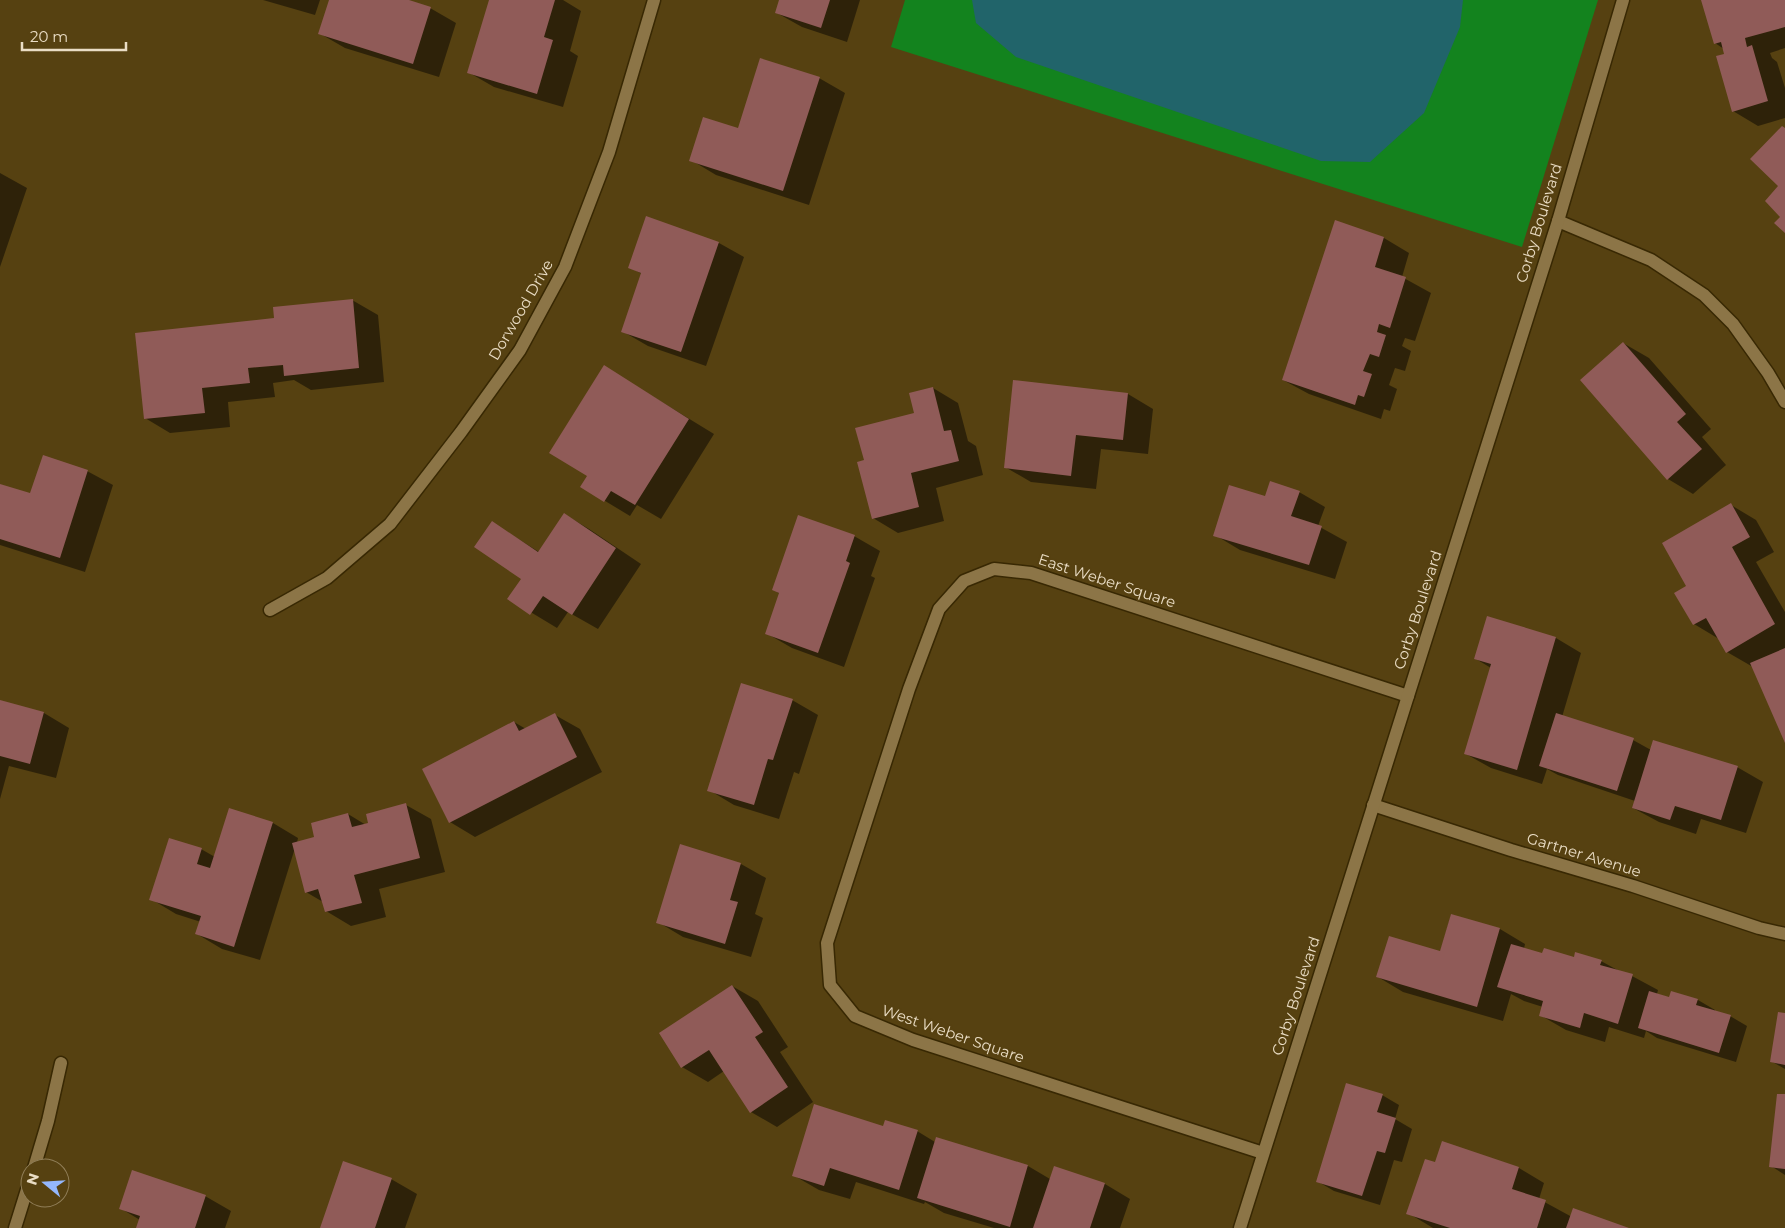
<svg xmlns="http://www.w3.org/2000/svg" width="1785" height="1228" viewBox="0 0 1785 1228" font-family="Montserrat,sans-serif">
<style>
.green{fill:#13831e}
.water{fill:#21646a}
.shadow{fill:#0007}
.building{fill:#905b58}
.lines{fill:none;stroke-linecap:round;stroke-linejoin:round}
.street-casing{stroke:#382803;stroke-width:15}
.secondary-casing{stroke:#382803;stroke-width:15}
.street{stroke:#8c7547;stroke-width:12}
.secondary{stroke:#8c7547;stroke-width:12}
.labels{text-anchor:middle;stroke-width:4;stroke-linejoin:round;paint-order:stroke}
.street-label{font-size:15px;fill:#eaddc5;stroke:#564111}
</style>
<rect width="100%" height="100%" fill="#564111"/>
<path class="green" d="M905,0H1598L1522,247L891,47Z"/>
<path class="water" d="M972,0H1463L1460,27L1424,113L1370,162L1321,161L1016,57L976,23Z"/>
<path class="shadow" d="M263,0H320L315,15Z
M330,0H404L430,8L456,23L439,77L345,48L319,33Z
M490,0H563L581,11L570,51L578,56L563,107L494,87L468,72Z
M781,0H860L847,42L802,27L777,13Z
M1705,0H1785V48L1770,53L1772,58L1777,62L1785,88V118L1758,126L1733,111L1724,49L1715,43Z
M819,78L845,93L809,205L716,175L691,160Z
M0,173L27,188L0,267Z
M1335,222L1384,238L1409,253L1402,277L1431,293L1415,341L1405,338L1402,346L1411,351L1405,371L1395,368L1389,385L1397,389L1390,411L1384,409L1381,419L1309,394L1283,380Z
M719,243L744,257L706,366L648,346L622,331L642,274L629,267Z
M352,300L378,315L384,382L311,390L294,380L273,383L275,397L228,402L230,427L170,433L145,418L276,319Z
M1623,343L1649,358L1711,429L1702,437L1726,465L1693,494L1668,479Z
M629,382L714,434L661,519L637,505L630,516L582,487L589,476Z
M933,388L958,403L968,441L976,446L983,475L936,488L944,521L898,533L873,518L865,461L915,414Z
M1128,394L1153,409L1148,454L1101,449L1096,489L1031,482L1005,467Z
M87,471L113,485L85,572L0,545V485L31,495Z
M1299,492L1325,507L1318,526L1347,542L1335,579L1240,550L1215,535L1266,497Z
M1731,505L1756,520L1774,552L1756,562L1785,612V740L1753,667L1727,652L1719,639L1694,624L1688,586Z
M564,514L589,529L641,564L598,629L568,612L557,628L509,599L523,579L493,523L539,552Z
M854,536L880,551L871,576L875,578L844,667L792,648L766,633L780,594L774,590Z
M1488,618L1556,638L1581,653L1562,717L1633,740L1651,750L1737,767L1763,782L1746,833L1701,819L1696,834L1659,822L1633,808L1635,801L1558,775L1547,769L1542,784L1491,768L1466,754L1491,668L1476,659Z
M792,700L818,715L799,774L794,772L779,819L734,805L709,790Z
M0,701L44,713L69,728L56,778L9,766L0,799Z
M555,715L580,729L602,772L475,837L450,822L514,722L526,729Z
M406,805L431,819L445,872L379,889L386,917L351,926L326,911L323,902L306,892L295,848L260,960L222,949L197,934L201,922L176,914L151,899L201,849L215,857L273,823L298,838L297,843L316,838L348,814L366,825Z
M741,864L766,878L755,914L763,918L751,957L683,937L658,922Z
M1451,915L1500,929L1525,944L1524,949L1542,954L1601,961L1621,972L1632,976L1658,990L1657,994L1670,998L1672,992L1698,1000L1715,1010V1012L1730,1016L1747,1026L1736,1062L1657,1038L1646,1031L1644,1038L1609,1027L1605,1042L1566,1030L1540,1015L1543,1007L1524,1001L1511,994L1503,1021L1403,992L1378,977L1440,953Z
M732,986L758,1001L788,1047L780,1052L813,1102L777,1127L751,1112L724,1071L708,1082L682,1067Z
M1785,1014V1069L1771,1061Z
M1382,1095L1399,1105L1395,1119L1412,1129L1402,1162L1394,1160L1380,1205L1334,1191L1317,1181Z
M1785,1096V1175L1771,1166Z
M884,1127L917,1131L935,1142L936,1138L1028,1166L1050,1179L1105,1184L1130,1199L1120,1228H994L944,1213L925,1202L924,1204L856,1182L850,1199L819,1190L793,1175Z
M1442,1143L1519,1168L1544,1183L1539,1199L1572,1217L1626,1228H1433L1408,1213L1435,1164Z
M391,1179L417,1194L405,1228H322Z
M205,1196L231,1211L225,1228H137L140,1220L120,1208Z"/>
<path class="building" d="M329,0H409L431,7L413,64L318,34Z
M489,0H555L544,37L553,40L537,94L467,73Z
M779,0H830L821,28L775,13Z
M1701,0H1785V27L1745,38L1747,47L1752,45L1768,101L1732,112L1716,56L1724,54L1721,42L1714,44Z
M760,58L820,77L783,191L689,161L703,117L738,128Z
M1782,126L1785,128V233L1774,223L1780,217L1765,201L1778,186L1750,159Z
M646,216L719,242L681,352L621,332L641,273L628,268Z
M1335,220L1384,237L1375,267L1406,277L1390,328L1379,324L1377,332L1386,335L1379,357L1370,354L1363,371L1372,374L1364,397L1358,395L1355,405L1282,380Z
M353,299L359,368L284,376L283,365L248,368L250,383L202,388L205,413L144,419L135,333L274,318L273,307Z
M1623,342L1686,414L1677,422L1702,449L1667,480L1580,380Z
M604,365L689,419L635,505L611,491L604,502L580,487L587,476L549,453Z
M1013,380L1128,393L1123,440L1076,435L1071,476L1004,468Z
M933,387L944,431L951,430L959,461L911,473L919,507L872,519L857,462L864,460L855,428L914,413L909,393Z
M43,455L88,470L60,558L0,539V484L30,493Z
M1270,481L1300,491L1291,516L1322,526L1309,565L1213,536L1229,485L1265,496Z
M1731,503L1750,537L1732,547L1775,624L1726,653L1706,618L1693,625L1674,593L1686,586L1662,543Z
M564,513L616,548L572,615L543,596L530,615L507,599L521,579L474,547L492,521L538,552Z
M798,515L855,535L846,561L850,563L818,653L765,634L779,593L772,590Z
M1487,616L1556,637L1517,770L1464,754L1491,664L1474,659Z
M1785,648V743L1750,663Z
M741,683L793,699L773,760L768,759L754,805L707,791Z
M0,700L44,712L30,764L0,756Z
M555,713L577,757L449,823L422,769L514,721L519,731Z
M1556,713L1634,738L1617,791L1539,766Z
M1653,740L1738,766L1721,820L1675,806L1670,820L1632,808Z
M406,803L420,858L354,875L362,903L325,912L318,889L305,893L292,843L314,837L311,823L348,813L352,827L368,823L366,814Z
M229,808L273,822L234,947L195,934L201,916L149,900L169,838L202,848L197,864L210,868Z
M680,844L741,863L730,900L738,902L725,944L656,923Z
M1451,914L1500,928L1477,1007L1376,977L1389,936L1440,951Z
M1511,944L1542,953L1544,948L1574,957L1575,952L1602,960L1600,965L1633,974L1618,1024L1584,1013L1580,1028L1539,1016L1543,1001L1497,987Z
M732,985L763,1032L755,1037L788,1087L750,1113L709,1050L681,1068L659,1033Z
M1649,991L1669,997L1671,991L1698,999L1696,1005L1731,1015L1719,1053L1638,1028Z
M1778,1012L1785,1013V1065L1770,1062Z
M1346,1083L1383,1094L1377,1112L1396,1118L1385,1153L1377,1151L1362,1196L1316,1182Z
M1777,1094H1785V1169L1769,1167Z
M814,1104L883,1126L885,1120L918,1130L899,1190L830,1168L824,1186L792,1176Z
M936,1137L1028,1165L1010,1227L917,1198Z
M1442,1141L1519,1167L1512,1189L1546,1200L1537,1228H1450L1406,1214L1425,1159L1435,1162Z
M343,1161L392,1178L375,1228H320Z
M1054,1166L1105,1183L1090,1228H1033Z
M132,1170L206,1195L195,1228H136L140,1216L119,1209Z
M1573,1208L1629,1228H1566Z"/>
<g class="lines">
<g class="street-casing">
<path id="street" d="M1558,221L1651,260L1704,295L1733,324L1768,373L1785,402
M270,610L327,578L390,524L461,432L520,350L565,267L609,152L654,0
M1373,805L1511,850L1633,886L1759,928L1785,934
M1263,1153L913,1040L855,1016L830,985L827,943L909,689L939,609L964,581L994,569L1031,573L1408,696
M34,1168L48,1121L61,1063
M15,1228L30,1180"/>
</g>
<g class="secondary-casing">
<path id="secondary" d="M1240,1228L1558,221L1623,0"/>
</g>
<use href="#street" class="street"/>
<use href="#secondary" class="secondary"/>
</g>
<g class="labels">
<g class="street-label">
<text transform="translate(1539 223) rotate(-73)" y="5">Corby Boulevard</text>
<text transform="translate(521 310) rotate(-60)" y="5">Dorwood Drive</text>
<text transform="translate(1107 581) rotate(18)" y="5">East Weber Square</text>
<text transform="translate(1418 610) rotate(-72)" y="5">Corby Boulevard</text>
<text transform="translate(1584 855) rotate(17)" y="5">Gartner Avenue</text>
<text transform="translate(1296 996) rotate(-72)" y="5">Corby Boulevard</text>
<text transform="translate(953 1034) rotate(19)" y="5">West Weber Square</text>
</g>
</g>
<g transform="translate(45 1183) rotate(288)"><circle r="24" fill="#564111" stroke="#917f59"/>
<path d="M0-4L9 19L0 12L-9 19Z" fill="#94b7fd"/>
<text y="-8" font-size="14" font-weight="bold" text-anchor="middle" fill="#eaddc5">N</text>
</g>
<path d="M22 42v8h104v-8" fill="none" stroke="#eaddc5" stroke-width="2.5"/>
<text x="30" y="42" font-size="15" fill="#eaddc5" stroke="#564111" stroke-width="4" paint-order="stroke">20 m</text>
</svg>
